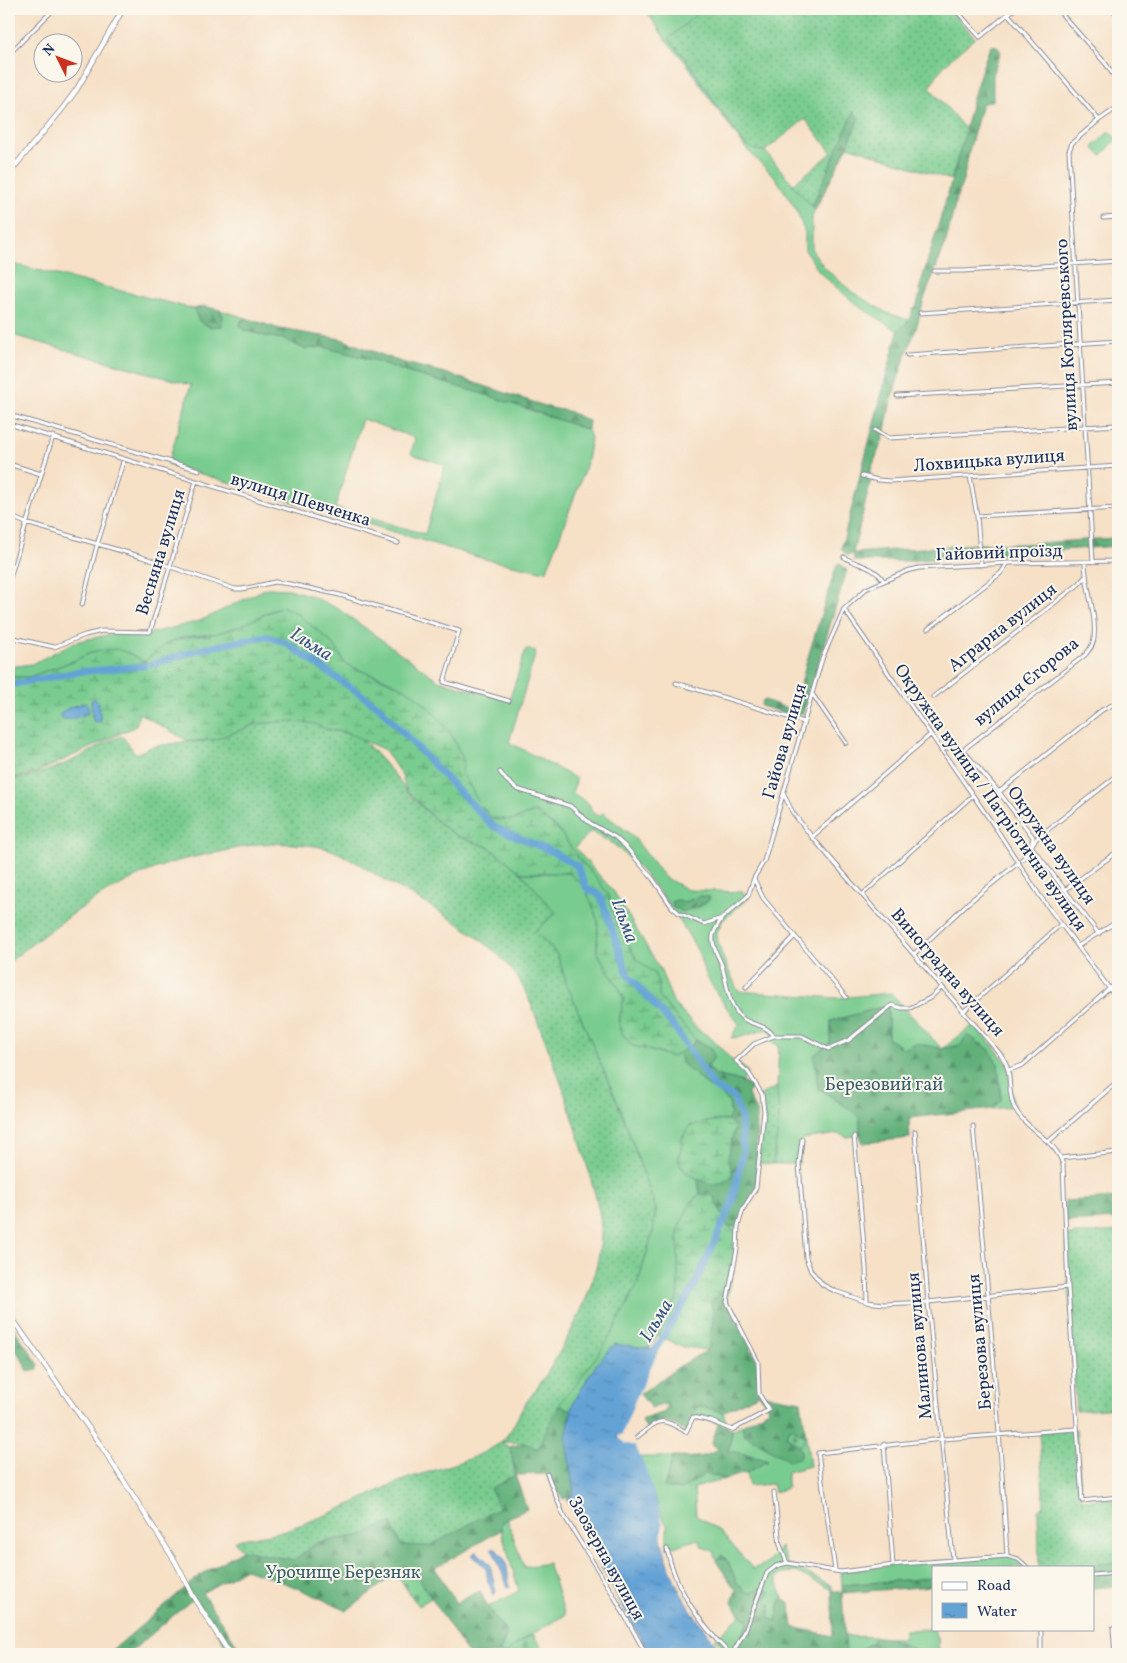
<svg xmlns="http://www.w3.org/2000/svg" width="1127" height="1663" viewBox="0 0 1127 1663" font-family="Vollkorn,serif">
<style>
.grass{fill:#79cc8f;stroke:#4a7e76;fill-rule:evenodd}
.forest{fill:url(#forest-firs);stroke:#3e706c}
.wetland{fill:url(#wetland-marsh);stroke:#4a7e76;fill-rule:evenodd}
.cemetery{fill:url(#cemetery-stones);stroke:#4a7e76}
.garden{fill:url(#garden-dots);stroke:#4a7e76}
.water{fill:url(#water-ripples);stroke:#3f689a}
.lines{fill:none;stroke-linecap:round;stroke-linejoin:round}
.river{stroke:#63a2d5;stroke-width:7}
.minor-casing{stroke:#888892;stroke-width:5}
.tertiary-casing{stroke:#888892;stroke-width:6}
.minor{stroke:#fff;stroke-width:3}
.tertiary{stroke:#fff;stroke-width:4.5}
.labels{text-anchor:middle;stroke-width:4;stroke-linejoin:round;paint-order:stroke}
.street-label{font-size:18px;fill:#1b2f5e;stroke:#fbf7ec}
.park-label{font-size:18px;fill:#375e6d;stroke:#fbf7ec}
.water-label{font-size:19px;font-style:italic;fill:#345788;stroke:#fbf7ec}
</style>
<defs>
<pattern id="forest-firs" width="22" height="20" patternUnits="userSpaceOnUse" patternTransform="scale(1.25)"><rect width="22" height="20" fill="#62b07a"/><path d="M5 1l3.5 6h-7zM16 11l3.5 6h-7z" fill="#509067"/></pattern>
<pattern id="wetland-marsh" width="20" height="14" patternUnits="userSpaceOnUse" patternTransform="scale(1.25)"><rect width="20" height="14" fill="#79cc8f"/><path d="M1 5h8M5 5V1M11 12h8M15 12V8" fill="none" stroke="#62a678"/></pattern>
<pattern id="cemetery-stones" width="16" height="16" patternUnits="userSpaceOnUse" patternTransform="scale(1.25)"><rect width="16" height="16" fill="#79cc8f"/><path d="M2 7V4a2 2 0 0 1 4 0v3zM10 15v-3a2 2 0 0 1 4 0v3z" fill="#62a678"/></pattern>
<pattern id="garden-dots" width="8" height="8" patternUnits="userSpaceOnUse" patternTransform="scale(1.25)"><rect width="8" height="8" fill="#79cc8f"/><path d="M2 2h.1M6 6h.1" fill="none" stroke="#62a678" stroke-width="1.8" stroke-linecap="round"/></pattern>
<pattern id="water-ripples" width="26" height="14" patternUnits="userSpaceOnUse" patternTransform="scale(1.25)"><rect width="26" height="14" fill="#63a2d5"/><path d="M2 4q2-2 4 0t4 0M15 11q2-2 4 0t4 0" fill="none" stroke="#5184b0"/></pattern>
</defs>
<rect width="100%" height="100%" fill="#fbf7ec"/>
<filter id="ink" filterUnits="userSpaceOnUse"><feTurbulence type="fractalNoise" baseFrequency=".02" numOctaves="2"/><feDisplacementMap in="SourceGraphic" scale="10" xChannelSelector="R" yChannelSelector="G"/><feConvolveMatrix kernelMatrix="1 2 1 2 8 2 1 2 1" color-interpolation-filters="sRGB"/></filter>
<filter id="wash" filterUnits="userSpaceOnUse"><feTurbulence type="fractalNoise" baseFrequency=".0096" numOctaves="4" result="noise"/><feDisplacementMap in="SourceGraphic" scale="20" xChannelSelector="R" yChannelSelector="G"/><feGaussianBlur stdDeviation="1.12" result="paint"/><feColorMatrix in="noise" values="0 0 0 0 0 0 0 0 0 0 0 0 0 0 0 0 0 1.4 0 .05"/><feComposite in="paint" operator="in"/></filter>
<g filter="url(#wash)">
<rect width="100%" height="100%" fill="#f6e0c6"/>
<path class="grass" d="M645,9H702L669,39L690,64L717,106L755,150L765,151L815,210L812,216V250L824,267L852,292L887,313L909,320L898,331L857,305L820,273L805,250V233L796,209L775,177L746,149L708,96L687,64L666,40Z
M1109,131L1117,139L1101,156L1093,147Z
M9,263L194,309L199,321L223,317L220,310L246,318L241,321L240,324L244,330L269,337L285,339L304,349L323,347L381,362L406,372L487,395L588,430L591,438L586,466L547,570L541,571L484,559L168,464L191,385L9,334ZM362,419L415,438L411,454L445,465L425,534L335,508Z
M267,588L289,589L309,595L337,608L438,680L509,701L526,649L536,652L509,742L577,779L572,792L590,805L591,811L598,816L603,813L633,836L664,877L688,890L743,892L749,898L723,920L716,935L723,958L738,991L836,998L891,993L942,1049L975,1024L1007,1063L1014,1106L992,1109L1001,1099L998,1064L960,1045L942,1049L916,1043L905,1049L888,1039V1006L831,1021L830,1043L818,1088L850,1109L860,1119V1135L847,1137L838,1134L803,1139L799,1164H773L779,1119L777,1087L779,1046L767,1039L773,1036L768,1029L741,1037L731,1038L739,1024C726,1007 713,990 704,970C701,963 700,955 696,948C673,907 645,869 607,839L604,840L591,831L575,848L614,892L660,969L674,1004L700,1031L710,1037L733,1061H736L748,1072L742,1082C727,1076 719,1080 708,1067L712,1048L696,1040L658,997L659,984L654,973L637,961L615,920L609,896L596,877L578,858L559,830L535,812L512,820L491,818L479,803L462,772L463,759L451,734L414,694L381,677L364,672L345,664L334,645L298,614L283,607L268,612L246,624L220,633L184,637L167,643L144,662L129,653L95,651L71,662L29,677H9V667L32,664L75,642L116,633L135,637L200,621ZM701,896L710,897L708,901L696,909H689L678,900L684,902Z
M521,873H569L585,887L598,921L597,952L619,988L624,1000L620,1016V1030L631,1045L673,1057L679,1051L682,1063L709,1087L720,1093L729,1103L731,1115L727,1120L713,1121L682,1136L681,1150L678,1160L685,1172L698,1179L700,1194L692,1201L679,1241L678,1297L658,1335L649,1348L629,1346L618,1348L588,1377L572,1410L559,1406L564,1397L575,1386L638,1282L653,1232L656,1209L621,1111L567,985L557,954L535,931L556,913Z
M696,1405L723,1412L728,1428L711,1421L693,1417Z
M742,1425L745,1434L789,1461L790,1441L786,1436L791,1428L806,1437L810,1466L787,1472V1488L774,1492L772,1484L749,1486L746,1473L767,1460L729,1451L732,1430Z
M640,1457H673L664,1487L682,1490L706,1473L725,1479L694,1488L696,1515L721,1532L753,1569L768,1563L781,1547L787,1563L832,1586V1590L794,1571L776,1576L783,1599L780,1601L776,1621L769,1618L771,1604L766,1599L770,1591L761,1588L748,1593L737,1583L728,1561L722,1555L716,1560L713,1551L702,1547L698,1539L667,1549V1526L661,1514Z
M507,1519L524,1567L548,1563L565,1615L527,1637L506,1654H499L507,1633L488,1607L519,1591L501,1530L502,1521Z
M1007,1556L1018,1559L1027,1567H933V1578L842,1585L841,1572L901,1564Z
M741,1615L749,1620L732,1654L715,1639Z
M932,1629L938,1640L939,1654H925L890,1638H904V1630Z
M844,1636L877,1637L857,1654L846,1653Z"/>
<path class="forest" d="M991,45L997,46L1001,52L993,72V100L982,104L970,147L963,181L957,197L945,245L925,296L916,329L905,358L892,397L883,439L870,472V484L853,553L976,544H1023L1114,538H1118V546L909,561H854L853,554L847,555L841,549L898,331L910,319L913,308L916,307L921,291L919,290C931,247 945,205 957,162C967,123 975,82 991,45Z
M854,110L859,118L848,146L815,210L812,206Z
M203,306L220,310L223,317L222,326L210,327L199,321L194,309Z
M246,318L280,329L341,339L401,362L445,373L551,408L568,411L589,421L588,430L487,395L406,372L381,362L323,347L304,349L285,339L269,337L244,330L240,324L241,321Z
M837,564L842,565L847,570L803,713L792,715L761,706L762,701L765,700L791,710L796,707L801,692V683L807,660Z
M701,896L710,897L708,901C700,907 692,908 683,912L673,907L672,901L678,900L685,902Z
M888,1005V1039L905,1049L916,1043L942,1049L960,1045L967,1035L989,1049L998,1064L1001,1100L992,1109L909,1118L910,1138L863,1143L860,1135V1119L850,1109L818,1088L814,1055L830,1043L831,1021Z
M696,1040L712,1048L714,1057L708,1067L716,1076L734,1079L751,1086L748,1095L757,1113L756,1188L738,1226L728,1227L712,1194H700L698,1179L716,1185L728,1158L735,1125L727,1120L731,1115L729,1103L720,1093L709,1087L681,1063L679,1051L691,1047Z
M1118,1198V1219L1065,1222V1201Z
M720,1292L727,1302L758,1362L759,1394L801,1401L806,1437L791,1428L786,1436L801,1449V1457L789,1461L744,1434L742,1425L769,1410L759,1394L723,1412L697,1406L686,1432C668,1422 665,1415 647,1429L641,1420L665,1412L667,1404L651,1408L640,1394L677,1368L707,1350L713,1315L711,1301Z
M9,1321L39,1365L37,1370L27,1372L22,1359L9,1341Z
M559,1406L572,1410L576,1494L563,1499L546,1474L515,1475L527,1509L502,1521L501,1530L435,1568L456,1603L480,1591L488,1607L507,1633L499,1654H468L413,1569L401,1570L346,1611C313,1594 281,1580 245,1569L202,1593L243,1654H232L194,1598L128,1654H108L199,1576L242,1550L294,1560L318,1543L363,1535L391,1521L401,1545L429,1546L499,1508L490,1489L515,1475L510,1447L525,1443L533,1445L550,1422Z
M718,1424L732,1430L729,1451L750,1455L768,1461L746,1473L725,1479L706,1473L682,1490L664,1487L673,1457C687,1457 707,1460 718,1448L711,1445Z
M722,1555L728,1561L737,1583L748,1593L761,1588L770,1591L766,1599L771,1604L769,1618L776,1621L780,1601L783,1599L790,1603L793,1627L833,1636L832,1590L842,1593V1585L933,1578V1586L842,1593L846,1653L848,1654H772C764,1650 758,1653 750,1654C744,1655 738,1654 732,1654L749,1621L741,1615L732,1603L736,1590L718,1564L716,1560Z
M1118,1562V1586L1093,1588V1567H1070Z
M877,1637L890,1638L925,1654H939H857Z"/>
<path class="wetland" d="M283,607L298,614L334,645L345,664L400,686L414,694L436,715L451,734L463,759L462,772L479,803L491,818L512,820L535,812L559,830L578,858L596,877L609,896L615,920L637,960L654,973L659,984V997L696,1040C690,1048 681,1050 673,1057L631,1045L620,1030V1016L624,999L619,988L597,952L598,921L585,887L569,873H521L490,848L457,836L440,824L406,790L402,776L385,750L347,733L328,729L241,730L214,740L188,741L139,713L136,726L36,773L9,779V677H29L71,662L95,651L116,649L129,653L144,662C151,656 160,647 168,643C186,635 204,637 222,632C244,626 262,614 283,607ZM86,703L87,714L67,719L70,707Z
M727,1120L735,1125L728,1158L733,1175L729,1179L716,1185C697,1179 689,1178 678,1160C682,1148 681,1137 689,1126L713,1121Z
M700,1194H712L728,1227L738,1226L727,1302L720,1292L711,1301L713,1315L708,1350L682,1347L658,1335L678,1297V1228L692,1201Z"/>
<path class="cemetery" d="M791,1428L806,1437L801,1446L786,1436Z
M413,1569L431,1598L418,1606L396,1573L401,1570Z
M533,1634L546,1654H506L514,1646Z"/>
<path class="garden" d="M702,9H950L975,38C959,52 938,67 930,88L966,130L951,180L848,146L859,118L854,111L812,206L792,185L832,153L805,119L765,151L755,150L744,143L717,106L690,64L669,39Z
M291,721L315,724L328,730L347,733L358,737L369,746L394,774L409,795L440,824L457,836L490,848L521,873L556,913L535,931L557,954L567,985L621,1111L656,1209L653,1232L637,1285L609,1339L575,1386L564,1397L550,1422L538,1449L525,1443L502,1442L507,1447H510L515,1475L490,1489L499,1508L429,1546L401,1545L391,1522L363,1535L318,1542L294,1560L242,1550L234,1541C248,1537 261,1536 275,1533C290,1529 306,1523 321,1517C351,1506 378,1489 409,1478C433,1470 487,1457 504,1439C513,1429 518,1416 525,1404C533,1393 542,1382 549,1370C573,1330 598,1284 601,1236C602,1216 595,1195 590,1176C576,1124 559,1075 539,1025C532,1007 525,986 512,970C484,934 423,902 383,879C363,867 339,849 315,846C299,844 269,842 253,845C242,846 231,850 220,852C195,856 170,862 147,872C96,894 52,928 9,962V780C33,777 58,768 80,757C94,750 106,741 122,736L136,754L151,747L188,741L195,742L214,740L256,724Z
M777,1087L779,1119L773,1164L757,1163L764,1110L762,1094Z
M1118,1231V1408L1076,1411L1066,1235Z
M1076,1429L1082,1500L1118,1498V1562L1070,1567H1039L1038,1509L1044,1507L1039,1432Z"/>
<path class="water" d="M93,699L98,701L101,722L93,721L91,701Z
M86,703L88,705L89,711C82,717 71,720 62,719L60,716L61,713L70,707Z
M615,1344L653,1349L641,1378L621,1415L617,1435L622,1449L630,1447C650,1486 656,1529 671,1571C681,1601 705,1630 724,1654H649L595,1556L567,1499L574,1494L566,1438L573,1403L597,1363Z
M494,1548C510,1559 506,1569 510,1587H508L494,1553L491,1550Z
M476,1551L490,1564L496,1592L494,1595L488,1582L486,1568L472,1555Z"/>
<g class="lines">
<path class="river" d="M152,664L202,649L266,636L286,643L379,707L446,778L494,827L553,852L577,866L586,887L589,890L600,895L628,975L675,1028L714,1087L733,1097L741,1116L743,1151L732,1203L694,1287L655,1350L634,1394L619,1432
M9,685L77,672L144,666
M619,1443L624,1447L633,1449L644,1474L659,1523L658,1539"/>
</g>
</g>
<g filter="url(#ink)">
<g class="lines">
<g class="minor-casing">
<path id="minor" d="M955,9L980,37L1014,9
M1057,9L1106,64L1118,82
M1112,9L1118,15
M1008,14L1099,120
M9,54L54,9
M1103,218L1118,217
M934,271H964L1118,261
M920,313L1118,300
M907,355L1118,341
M897,396L1118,383
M9,415L199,470
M9,424L196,481L150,632L102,631L85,635L54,647L9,637
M875,430L889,438L1118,425
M9,464L41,474
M862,476L878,480L890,481L1118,466
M970,476L977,516L981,565
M196,481L398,543
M9,516L26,523L142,557L235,589H242L275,582L290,584L340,595L459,631L444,682L509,701
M977,516L1118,508
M844,557C858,566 874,566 883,580
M1093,562L1069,151L1072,143L1099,120L1118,107
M9,581L53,436
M82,605L97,545L124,459
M844,609L997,830L1040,896L1118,1000
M928,629L1001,573L1007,564
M676,683L804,722
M813,695L846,743
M933,697L1079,584L1085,577
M963,750L999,792L1033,837L1031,846L1099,934
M941,751L946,748L963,750L1085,655C1089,650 1094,645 1094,638C1097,614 1085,587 1085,562
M500,772L506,780L517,789L570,806L590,823L615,837L626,847L653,879L672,907L679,913L704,924L722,918L748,896L754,878L764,861L822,659L844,609L866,589L907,571L919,568L1008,563L1118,561
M999,792L1102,710L1118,702
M784,795L793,813L812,837L1001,1055C1014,1072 1006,1089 1014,1107C1026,1131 1056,1139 1063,1165L1068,1287L1082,1501L1118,1497
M812,837L930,735
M1021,860C1032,852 1029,846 1037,838L1118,775
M754,879L763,898L846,997
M1065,890L1118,851
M863,894L972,796
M1078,946L1118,921
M914,954L968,903L1018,863
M746,987L795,936
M963,1012L1061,924
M774,1036H802L828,1049L849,1040L892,1005L901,1008H910L930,998L942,987
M1009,1070L1023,1065L1110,988L1118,984
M973,1126C986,1269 999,1412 1007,1556
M915,1131L928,1302L953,1559
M854,1136L866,1268L867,1302
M802,1139L799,1164L806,1258L811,1271L823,1285L835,1291L867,1302L884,1304L928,1302L1068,1287
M1048,1142L1118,1081
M1061,1158L1118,1152
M637,1437C661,1419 659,1416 686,1432L693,1417L711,1421L732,1430L769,1410L759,1394L758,1362L727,1302L737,1249L738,1226L743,1209L756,1188L764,1111L762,1094L748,1072L736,1061L754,1044L774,1036C764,1022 752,1027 741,1017C728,1004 727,983 722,966C719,957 711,946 713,936C714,930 719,923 722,918
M884,1444L893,1565
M547,1474L563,1514L614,1596L646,1654
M774,1492L780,1545L787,1563
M667,1549C675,1589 702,1626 730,1654
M835,1570L818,1453L942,1439L1076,1429
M1093,1575L1118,1573
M1041,1629V1654
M732,1654L745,1631L767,1573L776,1566L787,1563L841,1572L901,1564L1007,1556L1018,1559L1027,1567
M1115,1654L1113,1628L1118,1627"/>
</g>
<g class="tertiary-casing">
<path id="tertiary" d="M9,173L63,108L77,89L123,9
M9,1314L102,1447L175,1561L194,1598L230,1654"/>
</g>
<use href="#minor" class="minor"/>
<use href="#tertiary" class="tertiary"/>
</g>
</g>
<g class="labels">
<g class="street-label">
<text transform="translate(1066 335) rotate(-93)" y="6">вулиця Котляревського</text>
<text transform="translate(989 460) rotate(-4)" y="6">Лохвицька вулиця</text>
<text transform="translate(301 499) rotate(17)" y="6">вулиця Шевченка</text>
<text transform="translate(160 552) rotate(-73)" y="6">Весняна вулиця</text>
<text transform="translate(999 552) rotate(-2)" y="6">Гайовий проїзд</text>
<text transform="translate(1002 627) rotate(-38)" y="6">Аграрна вулиця</text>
<text transform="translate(1026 681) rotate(-39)" y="6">вулиця Єгорова</text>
<text transform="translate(784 741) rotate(-74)" y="6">Гайова вулиця</text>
<text transform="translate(991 797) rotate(55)" y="6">Окружна вулиця / Патріотична вулиця</text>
<text transform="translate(1052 845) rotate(55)" y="6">Окружна вулиця</text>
<text transform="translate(948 972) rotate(49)" y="6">Виноградна вулиця</text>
<text transform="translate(979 1342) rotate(-95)" y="6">Березова вулиця</text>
<text transform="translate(919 1346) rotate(-95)" y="6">Малинова вулиця</text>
<text transform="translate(607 1558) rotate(61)" y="6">Заозерна вулиця</text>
</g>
<g class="park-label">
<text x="884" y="1090">Березовий гай</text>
<text x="343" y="1578">Урочище Березняк</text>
</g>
<g class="water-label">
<text transform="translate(312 643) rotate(32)" y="7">Ільма</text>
<text transform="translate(626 920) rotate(70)" y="7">Ільма</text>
<text transform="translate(655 1320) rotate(-59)" y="7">Ільма</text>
</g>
</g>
<rect width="1127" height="1663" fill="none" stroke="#fbf7ec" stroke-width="30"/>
<rect x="932" y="1566" width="162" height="65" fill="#fbf7ec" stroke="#a1a7b3"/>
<rect x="942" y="1582" width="25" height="8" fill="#ffffff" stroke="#a1a7b3"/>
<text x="977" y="1590" font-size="15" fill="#1b2f5e">Road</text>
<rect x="942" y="1603" width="25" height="15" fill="url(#water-ripples)" stroke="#a1a7b3"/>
<text x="977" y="1616" font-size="15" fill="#1b2f5e">Water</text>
<g transform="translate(58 58) rotate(312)"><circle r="24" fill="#fbf7ec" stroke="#a1a7b3"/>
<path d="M0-4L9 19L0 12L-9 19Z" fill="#c8321e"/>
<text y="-8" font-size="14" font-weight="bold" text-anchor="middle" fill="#1b2f5e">N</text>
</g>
</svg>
